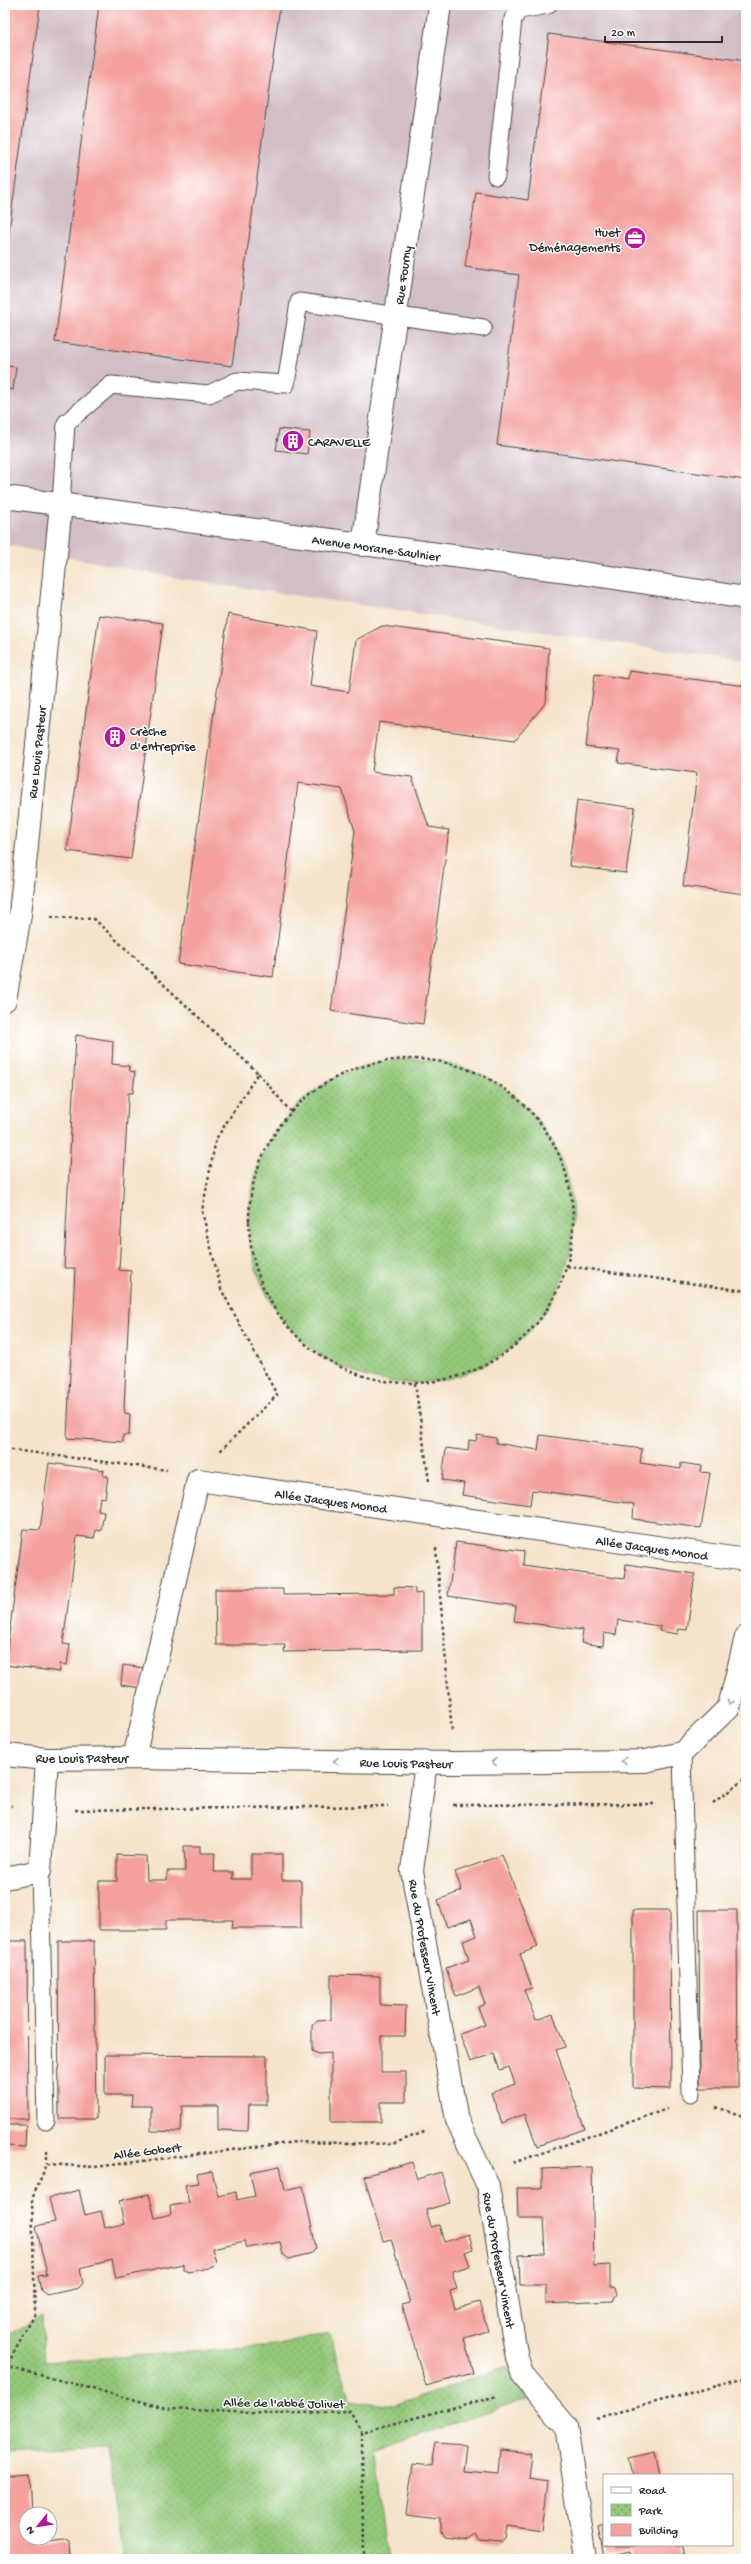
<svg xmlns="http://www.w3.org/2000/svg" width="751" height="2564" viewBox="0 0 751 2564" font-family="'Gochi Hand',sans-serif">
<style>
.industrial{fill:#d2bec5}
.park{fill:url(#park-dots);stroke:#5f7a52}
.building{fill:#f4a19f}
.lines{fill:none;stroke-linecap:round;stroke-linejoin:round}
.lane-casing{stroke:#494743;stroke-width:19}
.street-casing{stroke:#494743;stroke-width:24}
.path{stroke:#494743;stroke-width:2.5;stroke-dasharray:3 3;stroke-linecap:butt}
.lane{stroke:#fff;stroke-width:17}
.street{stroke:#fff;stroke-width:22}
.oneway{stroke:#a0a0a0}
.labels{text-anchor:middle;stroke-width:3;stroke-linejoin:round;paint-order:stroke}
.poi-label{font-size:13px;fill:#2b2b2b;stroke:#fff;text-anchor:start}
.street-label{font-size:13px;fill:#2b2b2b;stroke:#fff}
</style>
<defs>
<pattern id="park-dots" width="8" height="8" patternUnits="userSpaceOnUse"><rect width="8" height="8" fill="#93c879"/><path d="M2 2h.1M6 6h.1" fill="none" stroke="#78a363" stroke-width="1.8" stroke-linecap="round"/></pattern>
</defs>
<rect width="100%" height="100%" fill="#fff"/>
<filter id="ink" filterUnits="userSpaceOnUse"><feTurbulence type="fractalNoise" baseFrequency=".025" numOctaves="2"/><feDisplacementMap in="SourceGraphic" scale="8" xChannelSelector="R" yChannelSelector="G"/><feConvolveMatrix kernelMatrix="1 2 1 2 8 2 1 2 1" color-interpolation-filters="sRGB"/></filter>
<filter id="wash" filterUnits="userSpaceOnUse"><feTurbulence type="fractalNoise" baseFrequency=".012" numOctaves="4" result="noise"/><feDisplacementMap in="SourceGraphic" scale="16" xChannelSelector="R" yChannelSelector="G"/><feGaussianBlur stdDeviation="0.9" result="paint"/><feColorMatrix in="noise" values="0 0 0 0 0 0 0 0 0 0 0 0 0 0 0 0 0 1.4 0 .05"/><feComposite in="paint" operator="in"/></filter>
<g filter="url(#wash)">
<rect width="100%" height="100%" fill="#f5e3cb"/>
<path class="industrial" d="M5,5H746V662L183,579L5,545Z"/>
<path class="park" d="M249 1221a162 162 0 1 1 324 0a162 162 0 1 1-324 0Z
M42,2316L44,2362L275,2346L329,2333L350,2400L394,2406L507,2367L529,2399L375,2449L388,2559H126L107,2446L5,2451V2337Z"/>
<g id="blocks">
<path class="building" d="M5,5H40L6,253H5Z
M99,5H280L232,366L55,342Z
M549,34L746,61V480L497,445L519,275L465,267L476,192L528,200Z
M5,366L16,367L13,390L5,388Z
M279,429L310,432L307,454L276,450Z
M228,614L317,631L310,686L349,692L356,640L382,626L549,648L546,702L515,740L379,722L372,772L412,777L429,827L449,830L423,1024L331,1011L355,831L342,789L298,783L273,977L178,964Z
M99,615L163,623L131,859L67,851Z
M629,671L746,686V894L683,886L697,773L618,763L620,751L586,747L595,674L628,679Z
M577,800L635,808L626,873L569,866Z
M76,1035L113,1041L112,1064L129,1066L130,1071L135,1072L133,1093H128V1100L119,1270L131,1271L124,1407L125,1413L130,1414L129,1435H123V1442L67,1438L75,1268H64Z
M477,1435L496,1438V1443L538,1450L540,1435L642,1449L640,1463L681,1469V1463L702,1466L701,1472L710,1473L701,1528L633,1519L634,1504L601,1499L532,1490L530,1505L462,1495L464,1483L442,1480L446,1448L468,1451L469,1440L476,1441Z
M49,1463L104,1470L103,1476H108L105,1498L100,1497L98,1511L104,1512L101,1531L96,1530L94,1538L77,1536L63,1644L70,1645L67,1665L60,1664V1672L5,1665L23,1529L40,1530Z
M456,1542L524,1551L523,1565L624,1579L626,1564L695,1574L687,1630L679,1629L678,1634L659,1631L660,1626L618,1620L616,1635L604,1633L603,1646L581,1643L583,1630L514,1621L516,1606L448,1596Z
M394,1587L415,1588V1594L422,1593V1650L284,1652L285,1645H216L215,1589H283V1595L394,1594Z
M123,1665L144,1668L141,1688L121,1685Z
M184,1846H200V1853H215L214,1872H233V1879H251V1854H282V1880H301V1928H232L233,1920H166V1930H99V1881H117V1855L146,1856L147,1880H167V1871H185Z
M502,1855L538,1947L520,1954L532,1988L524,1990L536,2020L553,2014L565,2047L556,2050L585,2129L537,2146L525,2114L502,2123L491,2093L515,2084L509,2067L500,2070L494,2054L470,2062L460,2034L485,2025L478,2007L485,2004L479,1987L456,1996L446,1968L469,1960L463,1941L477,1936L471,1919L447,1927L438,1900L462,1891L455,1872Z
M633,1910H670L671,2089L633,2088Z
M699,1910H737L738,2088H700Z
M5,1941H27L28,2119H5Z
M58,1941H94L96,2119H59Z
M331,1975L380,1976V2005L406,2006L405,2036H381V2072H406V2102H381V2122H331V2053L318,2054L312,2051V2025L317,2021L331,2020Z
M105,2055L267,2056V2105H249L248,2131L218,2130V2106H182L181,2132L151,2131V2106H131L132,2095H105Z
M5,2125H26L25,2147L5,2146Z
M412,2162L417,2179L441,2172L450,2203L426,2210L431,2227L439,2225L444,2242L469,2234L473,2249L465,2252L470,2266L452,2271L457,2289L450,2291L455,2309L479,2302L488,2331L464,2338L473,2373L426,2386L402,2305L410,2303L391,2239L383,2241L364,2176Z
M280,2166L285,2190L303,2186L316,2248L312,2253L289,2259L283,2254L280,2242L247,2248L245,2241L212,2248L216,2262L213,2267L188,2272L183,2269V2264L116,2278L112,2260L80,2268L83,2283L79,2288L47,2295L41,2291L38,2276L47,2275L36,2226L55,2222L49,2198L79,2190L85,2215L101,2211L105,2228L124,2224L119,2201L149,2194L155,2218L171,2214L170,2206L189,2203L185,2185L199,2183L197,2174L212,2171L218,2196L236,2192L237,2200L255,2196L250,2172Z
M592,2167L594,2266L610,2265V2287L615,2289L617,2295L613,2301L546,2304V2285H520L519,2255L545,2254L543,2218H518L517,2188H542V2169Z
M435,2443L466,2445L463,2471L498,2474L500,2450L532,2453L529,2479L548,2482L542,2531L508,2526L506,2539L501,2543L478,2541L474,2535L467,2540L443,2537L440,2532V2518L406,2514L413,2464L431,2466Z
M655,2451L660,2475H633L629,2457Z
M29,2474L31,2514H26V2538H33V2542L64,2538L70,2541L71,2559H5V2476Z
M604,2524V2545H681L683,2557L632,2559L631,2550L605,2556L599,2526Z"/>
</g>
</g>
<g filter="url(#ink)">
<use href="#blocks" fill-opacity="0" stroke="#494743" stroke-width="1"/>
<g class="lines">
<g class="lane-casing">
<path id="lane" d="M496,176L513,19L519,10L548,5
M61,504L66,423L111,385L209,394L237,381L286,384L299,302L483,328
M682,1753L691,2093
M40,1871L46,2121"/>
</g>
<g class="street-casing">
<path id="street" d="M5,497L582,573L746,598
M363,545L440,5
M5,1000L20,915L61,504
M5,1755L47,1759L134,1758L455,1763L645,1761L682,1753L729,1707L746,1637
M134,1758L198,1480L746,1560
M426,1762L412,1871L457,2120L488,2186L517,2358L523,2376L566,2426L586,2559
M5,1878L40,1871L47,1759"/>
</g>
<path class="path" d="M51,917L94,919L258,1073L216,1139L202,1211L221,1289L277,1395L220,1451
M249 1221a162 162 0 1 1 324 0a162 162 0 1 1-324 0Z
M258,1073L291,1112
M567,1266L746,1291
M415,1383L429,1481
M5,1449L167,1470
M436,1548L452,1732
M713,1803L746,1778
M5,1804L12,1806
M453,1805L654,1804
M75,1810L388,1806
M716,2107L746,2117
M47,2150V2164
M513,2163L667,2109
M5,2366L170,2409L274,2414L350,2411L362,2432L497,2396
M5,2369L35,2314L32,2199L47,2164L95,2167L296,2142L392,2144L427,2131
M596,2418L746,2378
M362,2432L363,2559"/>
<use href="#lane" class="lane"/>
<use href="#street" class="street"/>
</g>
<defs><path id="oneway-chevron" d="M-2-3.5L2.5 0L-2 3.5" fill="none" stroke-width="1.6" stroke-linecap="round" stroke-linejoin="round"/></defs>
<g class="oneway">
<use href="#oneway-chevron" transform="translate(730 1702) rotate(109)"/>
<use href="#oneway-chevron" transform="translate(336 1761) rotate(-179)"/>
<use href="#oneway-chevron" transform="translate(624 1761) rotate(179)"/>
<use href="#oneway-chevron" transform="translate(494 1762) rotate(179)"/>
</g>
</g>
<defs>
<g id="office-disc" transform="scale(1.15)"><circle r="9.5" fill="#b5179e" stroke="#fff"/><path d="M-6-3h4V-5.5h4V-3h4V5H-6ZM-1-4.5V-3h2v-1.5ZM-6 0V1H6V0Z" fill="#fff"/></g>
<g id="building-disc" transform="scale(1.15)"><circle r="9.5" fill="#b5179e" stroke="#fff"/><path d="M-4-6H4V6H1V3H-1V6H-4ZM-2.5-4.3h1.7v1.8h-1.7ZM.8-4.3h1.7v1.8H.8ZM-2.5-1h1.7V.8h-1.7ZM.8-1h1.7V.8H.8Z" fill="#fff"/></g>
</defs>
<g fill-rule="evenodd">
<use href="#office-disc" x="635" y="238"/>
<use href="#building-disc" x="293" y="441"/>
<use href="#building-disc" x="115" y="737"/>
</g>
<g class="labels">
<g class="poi-label">
<text x="620" y="236" text-anchor="end">Huet<tspan x="620" dy="15">Déménagements</tspan></text>
<text x="308" y="446">CARAVELLE</text>
<text x="130" y="735">Crèche<tspan x="130" dy="15">d'entreprise</tspan></text>
</g>
<g class="street-label">
<text transform="translate(402 275) rotate(-82)" y="5">Rue Fourny</text>
<text transform="translate(376 547) rotate(8)" y="5">Avenue Morane-Saulnier</text>
<text transform="translate(36 752) rotate(-84)" y="5">Rue Louis Pasteur</text>
<text transform="translate(331 1500) rotate(8)" y="5">Allée Jacques Monod</text>
<text transform="translate(652 1547) rotate(8)" y="5">Allée Jacques Monod</text>
<text x="82" y="1762">Rue Louis Pasteur</text>
<text transform="translate(406 1762) rotate(1)" y="5">Rue Louis Pasteur</text>
<text transform="translate(426 1947) rotate(80)" y="5">Rue du Professeur Vincent</text>
<text transform="translate(147 2150) rotate(-7)" y="5">Allée Gobert</text>
<text transform="translate(500 2260) rotate(80)" y="5">Rue du Professeur Vincent</text>
<text transform="translate(284 2402) rotate(1)" y="5">Allée de l'abbé Jolivet</text>
</g>
</g>
<rect width="751" height="2564" fill="none" stroke="#fff" stroke-width="20"/>
<rect x="603" y="2474" width="130" height="72" fill="#ffffff" stroke="#aaaaaa"/>
<rect x="611" y="2487" width="20" height="6" fill="#ffffff" stroke="#aaaaaa"/>
<text x="639" y="2494" font-size="12" fill="#2b2b2b">Road</text>
<rect x="611" y="2504" width="20" height="12" fill="url(#park-dots)" stroke="#aaaaaa"/>
<text x="639" y="2514" font-size="12" fill="#2b2b2b">Park</text>
<rect x="611" y="2524" width="20" height="12" fill="#f4a19f" stroke="#aaaaaa"/>
<text x="639" y="2534" font-size="12" fill="#2b2b2b">Building</text>
<g transform="translate(38 2526) rotate(240)"><circle r="19" fill="#ffffff" stroke="#aaaaaa"/>
<path d="M0-3L7 15L0 10L-7 15Z" fill="#b5179e"/>
<text y="-6" font-size="11" font-weight="bold" text-anchor="middle" fill="#2b2b2b">N</text>
</g>
<path d="M605 36v6h117v-6" fill="none" stroke="#2b2b2b" stroke-width="2"/>
<text x="611" y="36" font-size="12" fill="#2b2b2b" stroke="#ffffff" stroke-width="3" paint-order="stroke">20 m</text>
</svg>
